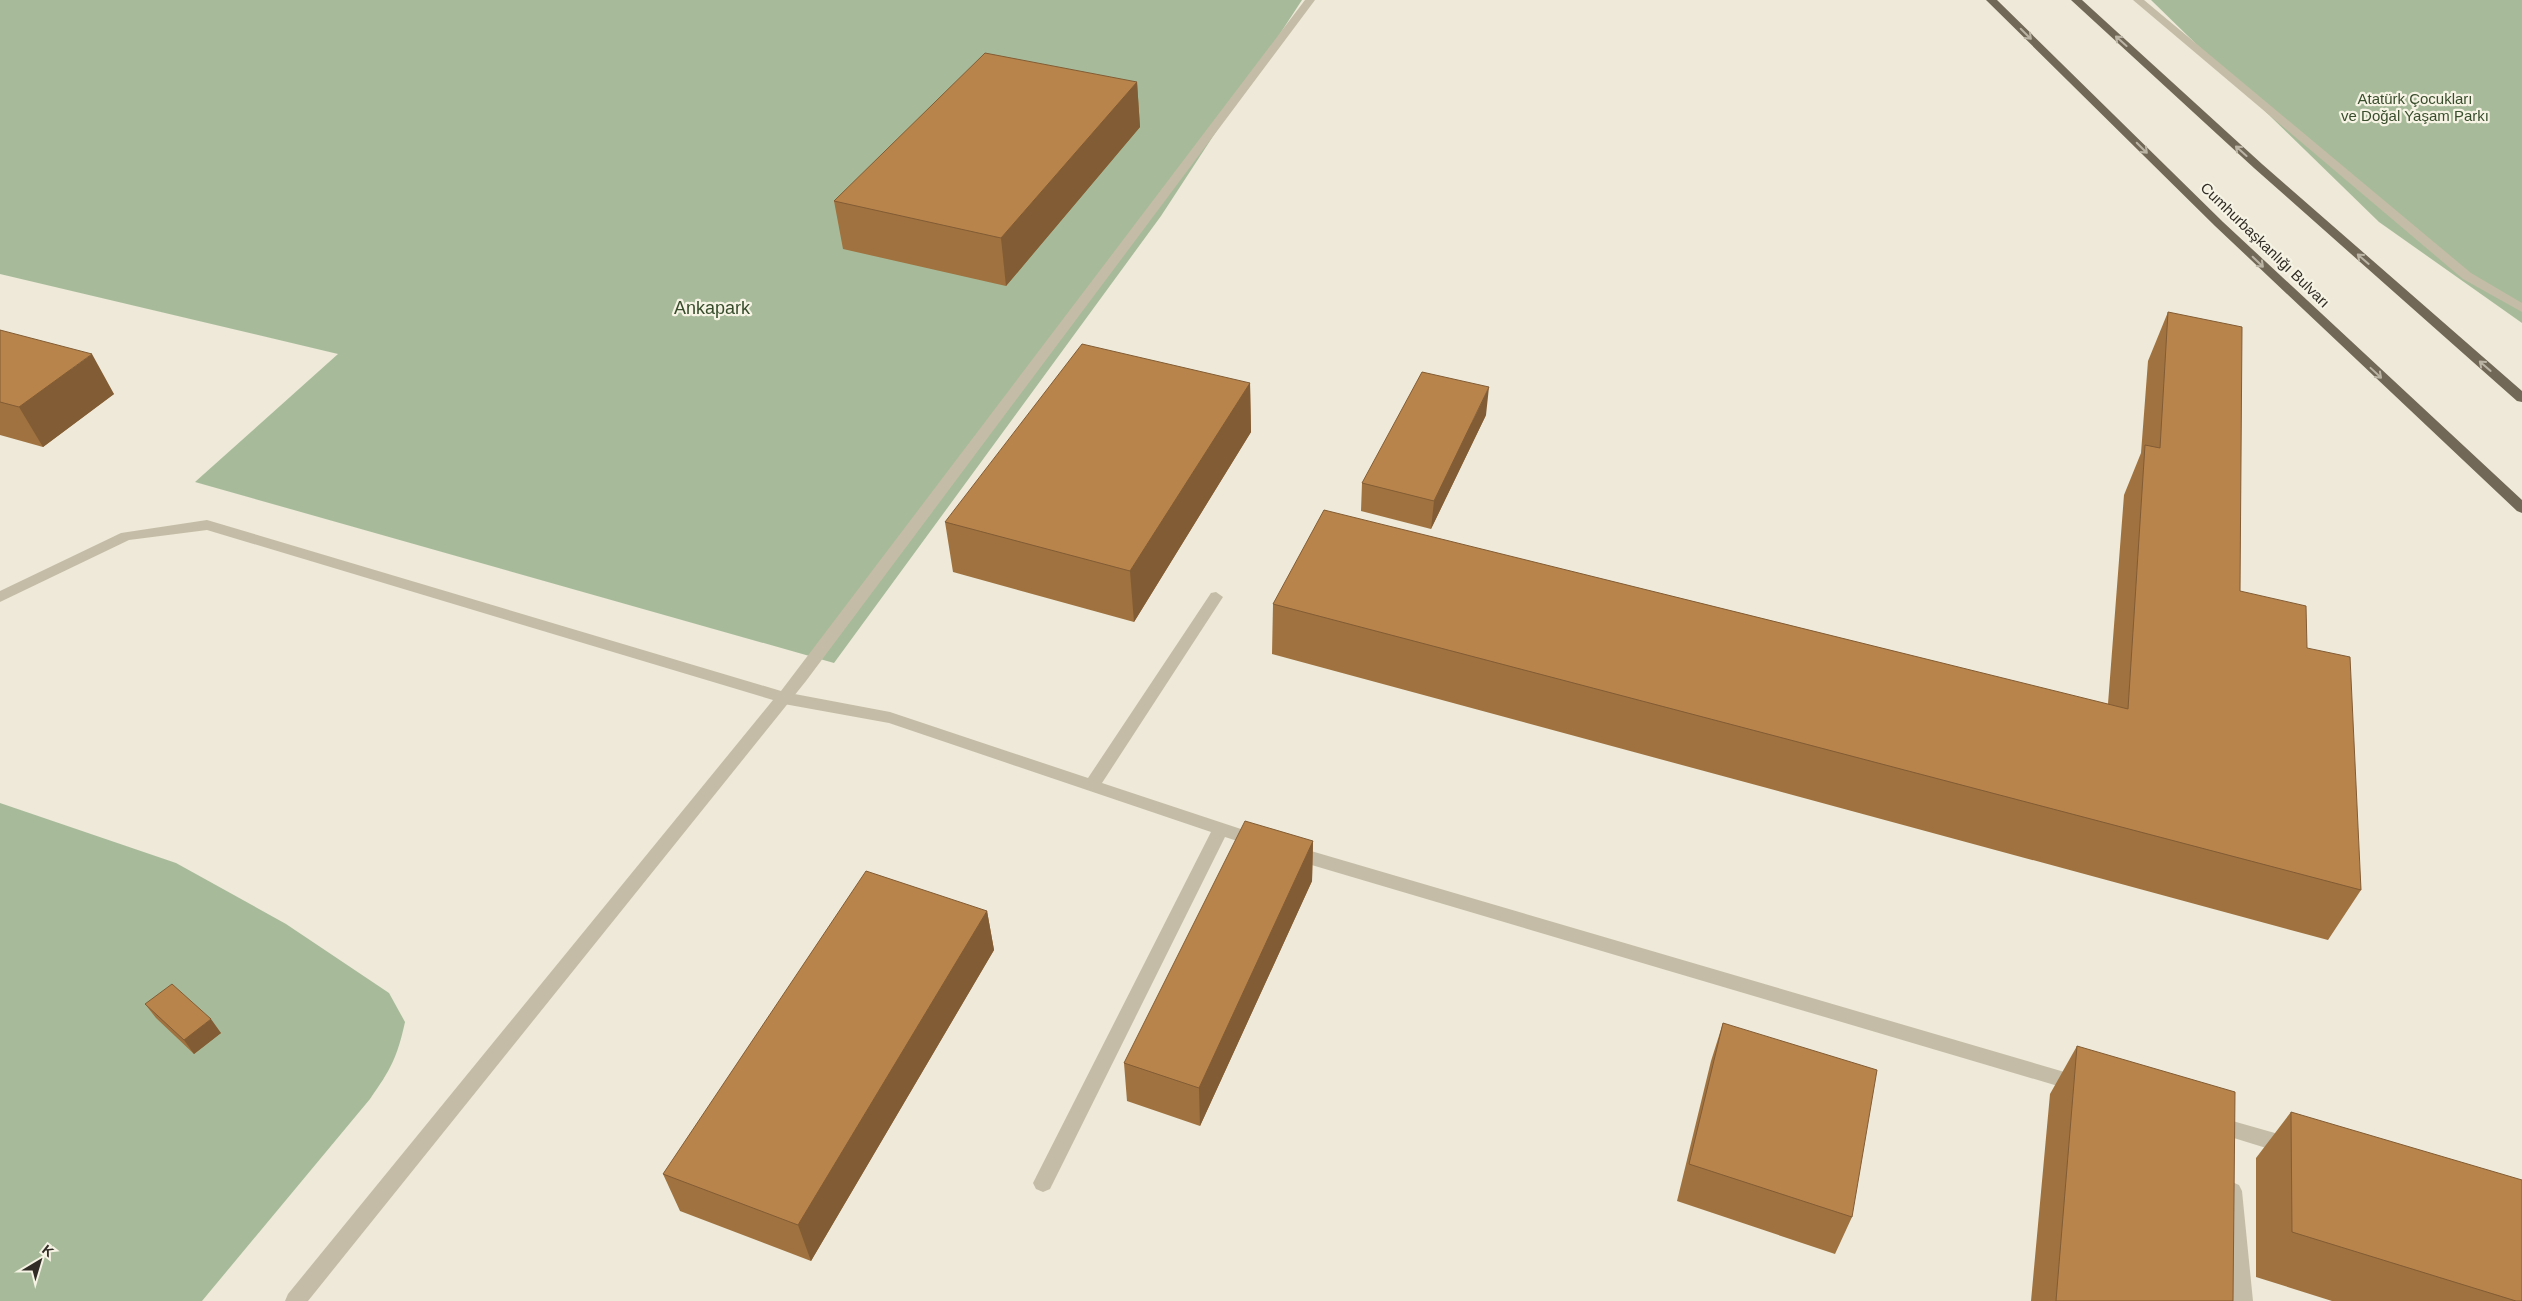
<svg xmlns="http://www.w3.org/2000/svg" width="2522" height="1301" viewBox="0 0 2522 1301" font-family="Helvetica,sans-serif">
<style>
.green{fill:#a7bb9a}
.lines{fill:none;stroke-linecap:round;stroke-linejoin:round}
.lane{fill:#c4bca6;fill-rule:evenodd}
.street{fill:#c4bca6;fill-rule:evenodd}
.primary{fill:#726858;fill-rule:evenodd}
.wall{fill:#9f7240}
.shaded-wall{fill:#825c34}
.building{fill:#b9844b;stroke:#825c34}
.oneway{stroke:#bbb4a5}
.labels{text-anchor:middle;stroke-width:4.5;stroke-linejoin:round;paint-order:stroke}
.far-park-label{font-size:15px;fill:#384d2c;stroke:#f6f3e4}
.far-street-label{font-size:15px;fill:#312c26;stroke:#f6f3e4}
.park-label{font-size:18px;fill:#384d2c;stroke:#f6f3e4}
</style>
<rect width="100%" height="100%" fill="#eee9d8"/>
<path class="green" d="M0,0H1302L1161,216L834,663L195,482L338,354L0,274Z
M2151,0H2522V323L2379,222Z
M0,803L176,863L286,924L389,993L405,1022C397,1058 391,1069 370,1099L202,1301H0Z"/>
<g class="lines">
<path class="lane" d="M1216,592L1223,597L1102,783L1262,836L1264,841L1262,846L1256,847L1225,837L1050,1189L1043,1192L1036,1189L1033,1183L1036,1177L1211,832L889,723L784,704L779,702L776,698L779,694L784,692L890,712L1088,778L1211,593Z
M1294,846L2078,1076L2085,1078L2087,1084L2085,1090L2078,1092L1288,858L1286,853L1288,848Z
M2215,1116L2289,1137L2296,1140L2299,1146L2296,1152L2289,1155L2208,1130L2206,1124L2208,1118Z
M2232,1182L2239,1185L2242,1191L2253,1301H2233L2222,1191L2225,1185Z"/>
<path class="street" d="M1305,0H1315L806,681L308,1301H285L288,1294L773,700L207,530L129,540L0,602V591L121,533L207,520L781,691Z
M2133,0H2144L2471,273L2522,303V312L2463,279Z"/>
<path class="primary" d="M1986,0H1997L2223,222L2522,500V513L2517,511L2215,226Z
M2071,0H2082L2262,164L2522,391V402L2517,401L2254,168Z"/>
</g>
<path class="wall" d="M1137,82L1140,127L1006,286L843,249L834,201Z
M2168,312L2240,591L2307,648L2361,890L2328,940L1272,654L1273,604L2108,704L2124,495L2141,453L2148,361Z
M0,330L114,394L43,447L0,435Z
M1250,383L1251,432L1134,622L953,572L945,522Z
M1486,415L1431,529L1361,511L1362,483Z
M1313,841L1312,881L1200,1126L1127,1101L1124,1063Z
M987,911L994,950L811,1261L680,1211L663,1174Z
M145,1004L221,1033L194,1054L156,1018Z
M1723,1023L1852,1217L1835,1254L1677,1201L1711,1061Z
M2077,1046L2233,1301H2031L2050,1094Z
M2291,1112L2522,1301H2332L2256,1277V1158Z"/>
<path class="shaded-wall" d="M1137,82L1140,127L1006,286L1001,238Z
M92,354L114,394L43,447L19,407Z
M1250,383L1251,432L1134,622L1130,571Z
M1489,387L1486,415L1431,529L1434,501Z
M1313,841L1312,881L1200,1126L1199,1088Z
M987,911L994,950L811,1261L798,1225Z
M211,1019L221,1033L194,1054L184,1040Z"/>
<path class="building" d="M985,53L1137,82L1001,238L834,201Z
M2168,312L2242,327L2240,591L2306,606L2307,648L2350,657L2361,890L1273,604L1324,510L2128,709L2145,445L2160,448Z
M0,330L92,354L19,407L0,402Z
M1082,344L1250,383L1130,571L945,522Z
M1422,372L1489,387L1434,501L1362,483Z
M1245,821L1313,841L1199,1088L1124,1063Z
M866,871L987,911L798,1225L663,1174Z
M172,984L211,1019L184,1040L145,1004Z
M1723,1023L1877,1070L1852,1217L1689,1164Z
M2077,1046L2235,1092L2233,1301H2056Z
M2291,1112L2522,1180V1301H2516L2292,1232Z"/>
<defs><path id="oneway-shaft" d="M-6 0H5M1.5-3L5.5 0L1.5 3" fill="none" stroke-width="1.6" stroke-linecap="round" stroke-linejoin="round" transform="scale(1.25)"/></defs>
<g class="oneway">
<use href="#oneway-shaft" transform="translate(2026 34) rotate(45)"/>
<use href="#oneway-shaft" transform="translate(2121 41) rotate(-138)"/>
<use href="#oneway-shaft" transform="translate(2142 148) rotate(45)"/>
<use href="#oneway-shaft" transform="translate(2241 151) rotate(-138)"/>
<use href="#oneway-shaft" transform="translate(2363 259) rotate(-139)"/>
<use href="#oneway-shaft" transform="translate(2258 262) rotate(44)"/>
<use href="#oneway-shaft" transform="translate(2485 366) rotate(-139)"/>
<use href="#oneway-shaft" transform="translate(2376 373) rotate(43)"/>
</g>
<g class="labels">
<g class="far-park-label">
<text x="2415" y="104">Atatürk Çocukları<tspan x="2415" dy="17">ve Doğal Yaşam Parkı</tspan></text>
</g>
<g class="far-street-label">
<text transform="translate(2265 245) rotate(44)" y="5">Cumhurbaşkanlığı Bulvarı</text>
</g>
<g class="park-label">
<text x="712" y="314">Ankapark</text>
</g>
</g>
<g transform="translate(40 1261) rotate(38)" stroke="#f6f3e4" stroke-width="4" paint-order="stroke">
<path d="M0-4L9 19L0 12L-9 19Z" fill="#312c26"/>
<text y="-8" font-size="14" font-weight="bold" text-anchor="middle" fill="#312c26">K</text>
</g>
</svg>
